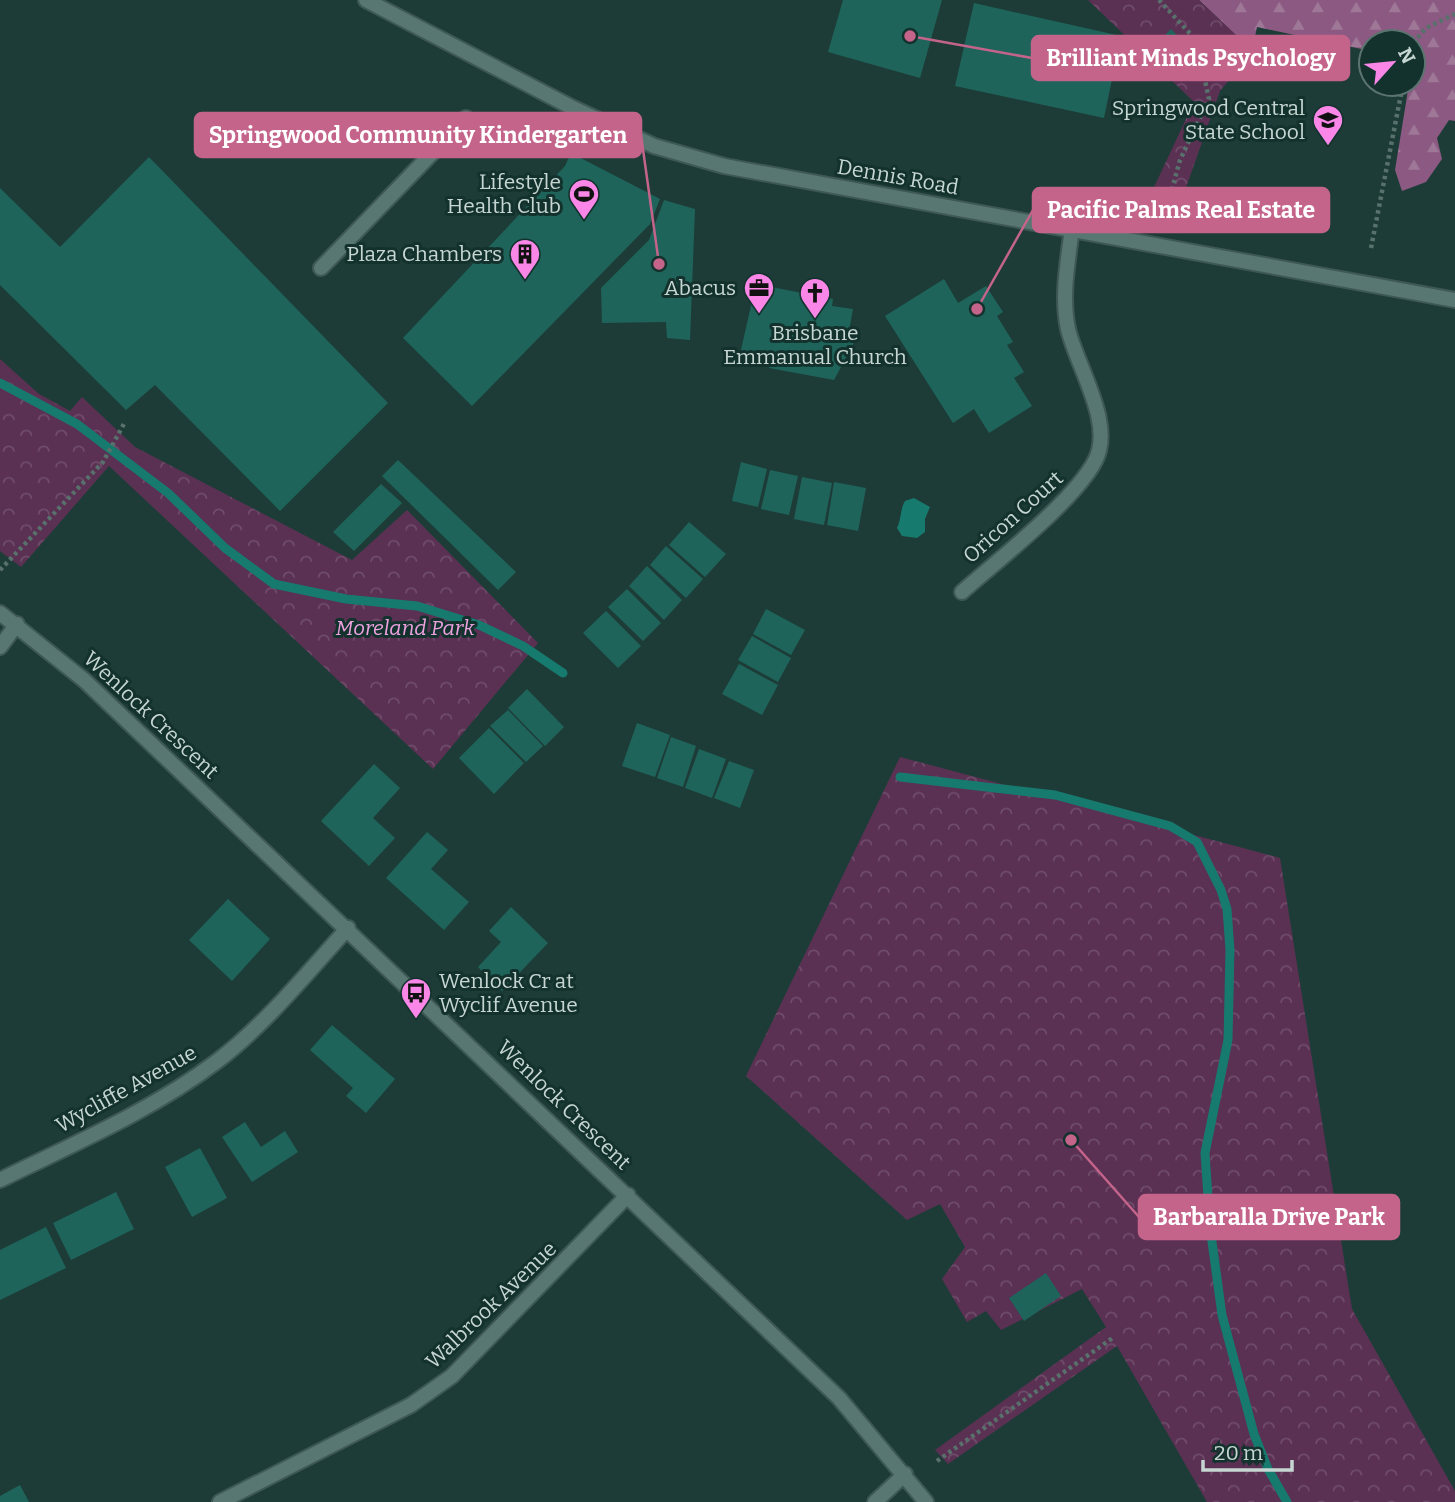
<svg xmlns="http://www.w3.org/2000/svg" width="1455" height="1502" viewBox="0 0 1455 1502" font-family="Bitter,serif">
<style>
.forest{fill:url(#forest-firs)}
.park{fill:url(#park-crowns)}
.water{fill:#177a6f}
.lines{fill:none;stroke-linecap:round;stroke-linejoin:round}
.stream{stroke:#177a6f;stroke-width:9}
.building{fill:#1e645b}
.service-casing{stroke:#3e5955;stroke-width:18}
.minor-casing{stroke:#3e5955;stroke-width:18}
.tertiary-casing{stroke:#3e5955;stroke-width:18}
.path{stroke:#58716c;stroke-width:4.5;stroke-dasharray:3.5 3.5;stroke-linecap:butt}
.service{stroke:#587772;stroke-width:14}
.minor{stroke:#587772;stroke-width:14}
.tertiary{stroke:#587772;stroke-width:14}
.labels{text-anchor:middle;stroke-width:6;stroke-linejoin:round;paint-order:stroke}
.poi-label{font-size:21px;fill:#c6d6d3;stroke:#14322d;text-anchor:end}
.street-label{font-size:21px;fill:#c6d6d3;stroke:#14322d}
.park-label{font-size:21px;font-style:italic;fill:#eca1de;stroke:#14322d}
.leader{fill:none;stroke:#c4648b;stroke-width:2.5}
.callout-dot{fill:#c4648b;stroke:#14322d;stroke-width:2.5}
.callout{fill:#c4648b;stroke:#c4648b;stroke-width:2.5}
.callout-label{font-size:23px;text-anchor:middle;font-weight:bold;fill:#fff}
</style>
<defs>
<pattern id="forest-firs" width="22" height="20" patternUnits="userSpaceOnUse" patternTransform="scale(1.75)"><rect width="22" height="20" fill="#8b5982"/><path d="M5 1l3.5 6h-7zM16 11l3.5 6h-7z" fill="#9f7898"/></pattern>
<pattern id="park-crowns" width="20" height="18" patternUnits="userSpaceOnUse" patternTransform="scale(1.75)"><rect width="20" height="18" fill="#5a3053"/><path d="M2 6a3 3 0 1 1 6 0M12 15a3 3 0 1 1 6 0" fill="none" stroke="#704d6b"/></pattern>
</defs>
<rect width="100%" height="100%" fill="#1e3c37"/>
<path class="forest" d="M1199,0H1455V121L1449,120L1437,138L1442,159L1426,182L1402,191L1395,170L1409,84H1413V42H1371V51L1257,27L1253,46L1243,42Z"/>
<path class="park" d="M1088,0H1199L1253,51L1220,91L1181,202L1148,200L1194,102Z
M0,359L39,394L70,411L82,397L135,447L352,560L407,510L538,643L433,769L109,466L21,567L0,551Z
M900,757L1280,858L1352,1309L1455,1491V1502H1207L1117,1346L948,1464L935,1450L1106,1327L1082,1289L1001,1330L986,1311L967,1322L942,1279L965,1247L940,1204L907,1220L746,1076Z"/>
<path class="water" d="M914,498L930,507L925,519V532L917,538L902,536L897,528C902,517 900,509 905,501Z"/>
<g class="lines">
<path class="stream" d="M0,383L77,424L168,493L225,548L274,584L346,599L417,606L479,625L523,646L563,673
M900,777L1055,795L1170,826L1197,842L1221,890L1227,909L1230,950L1228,1040L1205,1153L1210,1227L1222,1315L1254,1434L1268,1469L1287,1502"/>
</g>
<path class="building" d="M843,0H942L920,78L828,52Z
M974,3L1121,36L1104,118L955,86Z
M1171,29L1183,41L1172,52L1160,40Z
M571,153L660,199L650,224L472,406L403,338L565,166Z
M149,157L388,403L280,511L155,385L126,410L0,285V188L60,247Z
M664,200L695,209L690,340L667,338L666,322L602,323L601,288L649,240Z
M944,279L958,303L986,286L1003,312L997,316L1013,342L1007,345L1024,372L1014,378L1032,406L989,433L974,409L953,423L885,316Z
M756,284L833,299L832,306L853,309L849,331L859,333L834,380L769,368L770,360L740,354Z
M398,460L516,572L498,590L382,476Z
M741,462L767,469L758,507L732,501Z
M770,470L798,476L789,515L761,509Z
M802,477L832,483L824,525L794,519Z
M834,482L866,488L858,531L827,525Z
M381,484L402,503L354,551L333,532Z
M689,522L726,554L705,577L669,545Z
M666,546L703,579L686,598L650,565Z
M647,566L682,600L664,620L629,586Z
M627,589L661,623L643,641L608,607Z
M766,609L805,630L791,655L753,634Z
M606,611L641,646L618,668L583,633Z
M752,636L791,658L778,682L738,660Z
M739,664L778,685L762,715L722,694Z
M527,689L564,727L545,746L508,708Z
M508,710L543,746L526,762L490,726Z
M637,723L670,735L655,777L622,766Z
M489,728L524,763L494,794L459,758Z
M671,737L696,746L683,787L657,778Z
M699,749L726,759L712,798L685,788Z
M729,761L754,770L740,808L714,798Z
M374,764L400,788L373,818L395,838L369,866L321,821Z
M427,832L448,850L431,869L469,902L444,930L386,878Z
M228,899L270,939L232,981L189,940Z
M511,907L548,943L502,991L478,967L501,942L489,931Z
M332,1025L395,1079L366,1113L346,1096L353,1088L310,1050Z
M245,1122L261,1147L285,1131L298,1152L252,1182L222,1137Z
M200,1148L227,1198L192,1217L165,1167Z
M116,1192L134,1229L71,1260L53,1223Z
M46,1227L66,1268L0,1300V1250Z
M1046,1273L1061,1296L1024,1321L1009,1298Z
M20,1485L29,1502H0V1496Z"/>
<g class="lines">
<g class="service-casing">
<path id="service" d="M321,268L466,118"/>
</g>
<g class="minor-casing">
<path id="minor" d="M962,592C998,560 1074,501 1095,461C1115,424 1077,367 1068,329C1061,296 1068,261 1072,228
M0,613L84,680L839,1398L926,1502
M0,647L17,624
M0,1180C73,1144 151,1111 216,1062C266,1024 306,974 348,928
M220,1502L411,1405L452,1376L628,1195
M875,1502L905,1474"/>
</g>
<g class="tertiary-casing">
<path id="tertiary" d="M366,0L571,107L654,146L724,166L1455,300"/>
</g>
<path class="path" d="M1159,0L1196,40L1209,99L1180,160L1167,207
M1413,43L1426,28L1455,14
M1371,248L1403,84
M0,570L103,462L125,422
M937,1461L1114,1337"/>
<use href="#service" class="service"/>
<use href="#minor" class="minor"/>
<use href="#tertiary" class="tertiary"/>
</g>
<defs>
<g id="school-pin" transform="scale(1.575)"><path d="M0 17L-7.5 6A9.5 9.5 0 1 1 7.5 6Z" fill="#fa87e7" stroke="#14322d"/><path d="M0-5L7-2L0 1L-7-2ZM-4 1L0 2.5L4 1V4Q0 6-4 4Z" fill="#111"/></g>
<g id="stadium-pin" transform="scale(1.575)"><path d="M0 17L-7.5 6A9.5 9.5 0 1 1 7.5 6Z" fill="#fa87e7" stroke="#14322d"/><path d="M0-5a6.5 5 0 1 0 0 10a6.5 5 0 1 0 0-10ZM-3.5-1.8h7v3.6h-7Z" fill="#111"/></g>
<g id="building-pin" transform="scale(1.575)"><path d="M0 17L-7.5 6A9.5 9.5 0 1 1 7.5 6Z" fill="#fa87e7" stroke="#14322d"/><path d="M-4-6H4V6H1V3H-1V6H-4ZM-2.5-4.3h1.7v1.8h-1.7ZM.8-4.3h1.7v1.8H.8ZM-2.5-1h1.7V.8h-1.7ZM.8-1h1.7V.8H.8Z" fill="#111"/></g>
<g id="office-pin" transform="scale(1.575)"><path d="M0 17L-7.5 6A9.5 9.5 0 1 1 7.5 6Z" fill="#fa87e7" stroke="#14322d"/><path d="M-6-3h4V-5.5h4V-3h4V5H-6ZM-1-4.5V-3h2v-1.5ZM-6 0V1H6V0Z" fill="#111"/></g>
<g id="church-pin" transform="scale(1.575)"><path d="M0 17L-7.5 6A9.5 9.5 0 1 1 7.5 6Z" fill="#fa87e7" stroke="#14322d"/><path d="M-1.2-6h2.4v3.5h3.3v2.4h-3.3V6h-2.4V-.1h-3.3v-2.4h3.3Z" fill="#111"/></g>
<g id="bus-pin" transform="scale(1.575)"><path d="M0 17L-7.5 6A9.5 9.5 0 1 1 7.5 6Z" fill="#fa87e7" stroke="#14322d"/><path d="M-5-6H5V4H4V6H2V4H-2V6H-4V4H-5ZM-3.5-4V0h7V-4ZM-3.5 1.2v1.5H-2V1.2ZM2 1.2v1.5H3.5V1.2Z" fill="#111"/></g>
</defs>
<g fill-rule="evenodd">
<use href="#school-pin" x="1328" y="120"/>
<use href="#stadium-pin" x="584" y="194"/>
<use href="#building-pin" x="525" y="254"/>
<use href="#office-pin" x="759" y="288"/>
<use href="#church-pin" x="815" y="293"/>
<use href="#bus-pin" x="416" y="993"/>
</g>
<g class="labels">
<g class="poi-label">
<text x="1305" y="115">Springwood Central<tspan x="1305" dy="24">State School</tspan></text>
<text x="561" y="189">Lifestyle<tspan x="561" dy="24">Health Club</tspan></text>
<text x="502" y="261">Plaza Chambers</text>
<text x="736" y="295">Abacus</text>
<text x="815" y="340" text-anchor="middle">Brisbane<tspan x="815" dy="24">Emmanual Church</tspan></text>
<text x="439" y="988" text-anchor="start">Wenlock Cr at<tspan x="439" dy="24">Wyclif Avenue</tspan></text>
</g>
<g class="street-label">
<text transform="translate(898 177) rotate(10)" y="7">Dennis Road</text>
<text transform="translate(1013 517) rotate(-42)" y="7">Oricon Court</text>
<text transform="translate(151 715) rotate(43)" y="7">Wenlock Crescent</text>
<text transform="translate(126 1089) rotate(-29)" y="7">Wycliffe Avenue</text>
<text transform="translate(564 1105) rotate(44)" y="7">Wenlock Crescent</text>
<text transform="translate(491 1305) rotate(-44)" y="7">Walbrook Avenue</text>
</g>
<g class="park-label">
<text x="405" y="635">Moreland Park</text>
</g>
</g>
<path class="leader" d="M910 36L1032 58M659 264L641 135M977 309L1033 210M1071 1140L1139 1217"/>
<g class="callout-dot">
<circle cx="910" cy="36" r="7"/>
<circle cx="659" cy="264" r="7"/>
<circle cx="977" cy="309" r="7"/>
<circle cx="1071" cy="1140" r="7"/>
</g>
<g class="callout">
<rect x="1032" y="36" width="317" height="44" rx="7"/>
<rect x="195" y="113" width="446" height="44" rx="7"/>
<rect x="1033" y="188" width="296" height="44" rx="7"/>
<rect x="1139" y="1195" width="260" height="44" rx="7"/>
</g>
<g class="callout-label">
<text x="1191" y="66">Brilliant Minds Psychology</text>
<text x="418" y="143">Springwood Community Kindergarten</text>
<text x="1181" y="218">Pacific Palms Real Estate</text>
<text x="1269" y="1225">Barbaralla Drive Park</text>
</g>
<g transform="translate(1392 63) rotate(63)"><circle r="33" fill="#14322d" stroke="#5b746f" stroke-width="2"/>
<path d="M0-5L12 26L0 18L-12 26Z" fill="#fa87e7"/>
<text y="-10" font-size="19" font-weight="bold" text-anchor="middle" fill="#c6d6d3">N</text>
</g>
<path d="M1203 1460v10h89v-10" fill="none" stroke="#c6d6d3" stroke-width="3.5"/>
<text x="1214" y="1460" font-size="21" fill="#c6d6d3" stroke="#14322d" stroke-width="5" paint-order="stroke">20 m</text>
</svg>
